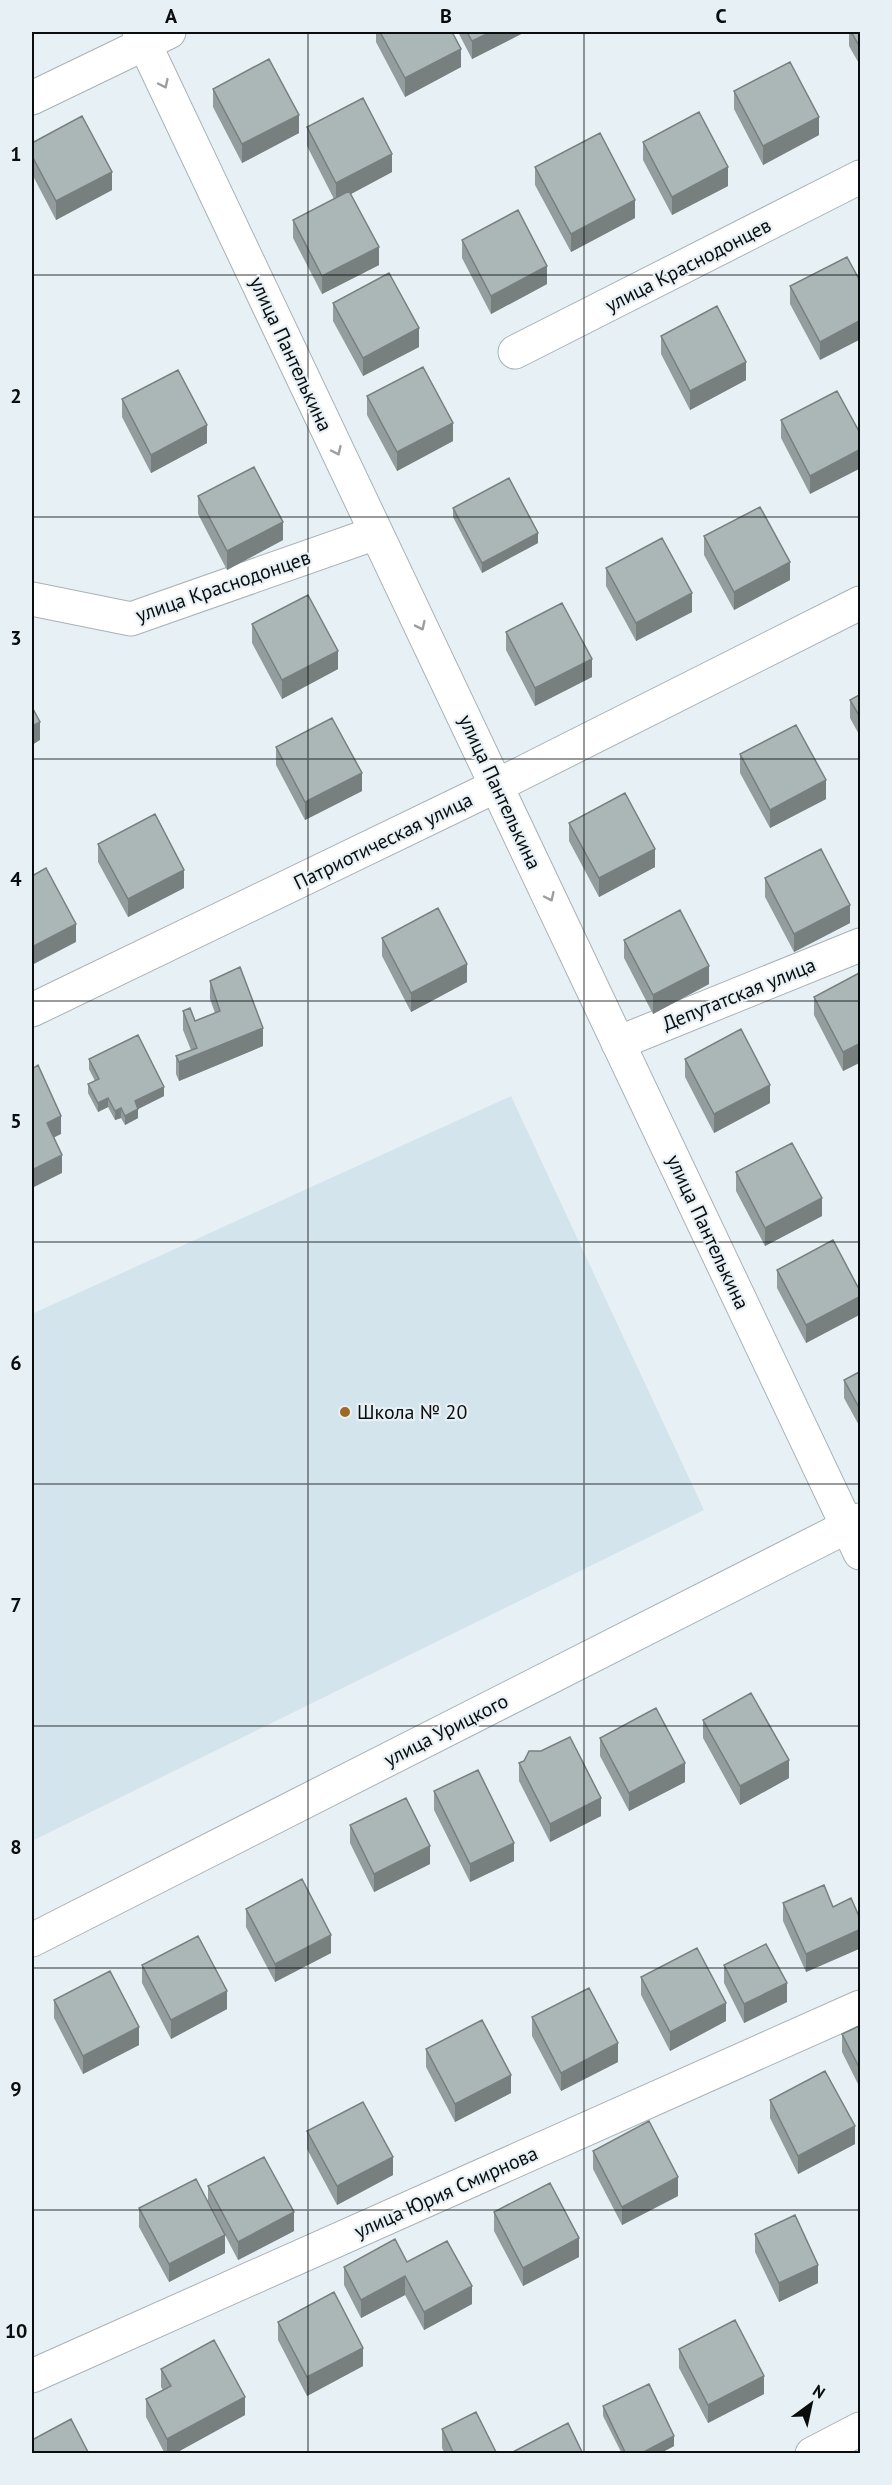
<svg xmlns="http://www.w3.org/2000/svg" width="892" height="2485" viewBox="0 0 892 2485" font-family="'PT Sans',sans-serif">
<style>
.built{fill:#d3e4ec}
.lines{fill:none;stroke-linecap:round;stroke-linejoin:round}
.minor-casing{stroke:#a9b2b6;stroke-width:35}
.secondary-casing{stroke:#a9b2b6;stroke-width:35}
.minor{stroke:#fff;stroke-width:33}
.secondary{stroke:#fff;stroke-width:33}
.wall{fill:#939d9d}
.shaded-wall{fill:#787f7f}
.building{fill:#abb6b6;stroke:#787f7f;stroke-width:1.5}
.oneway{stroke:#9d9e9f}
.grid{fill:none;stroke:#0a0d0e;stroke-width:1.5;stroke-opacity:0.55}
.poi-dot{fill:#a16825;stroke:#e7f0f5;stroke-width:2}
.labels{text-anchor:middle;stroke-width:4.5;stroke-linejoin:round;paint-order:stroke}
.street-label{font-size:20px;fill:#0a0d0e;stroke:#e7f0f5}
.poi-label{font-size:20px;fill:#0a0d0e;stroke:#e7f0f5;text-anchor:start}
.neatline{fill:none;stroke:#0a0d0e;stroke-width:2}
.grid-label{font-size:20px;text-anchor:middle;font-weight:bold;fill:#0a0d0e}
</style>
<rect width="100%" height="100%" fill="#e7f0f5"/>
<path class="built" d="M511,1096L704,1510L32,1841V1314Z"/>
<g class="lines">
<g class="minor-casing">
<path id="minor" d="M32,98L169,32
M515,352L860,177
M32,599L131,619L376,533
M32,1010L498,785L860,603
M618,1043L860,945
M32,1940L860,1520
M32,2376L860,2007
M812,2454L860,2429"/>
</g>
<g class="secondary-casing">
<path id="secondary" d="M139,32L860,1553"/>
</g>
<use href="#minor" class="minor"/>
<use href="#secondary" class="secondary"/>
</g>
<path class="wall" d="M376,32H452L461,67L405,97L376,42Z
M458,32H525L472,59Z
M849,32H861V67L849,46Z
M213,89L299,133L242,163L213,107Z
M734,91L819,135L763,165L734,109Z
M307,127L392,172L351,194L379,265L322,294L293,238V220L334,199L307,146Z
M643,142L728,186L672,215L643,160Z
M32,156L112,190L56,220L32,174Z
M535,167L635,218L571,252L535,185Z
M462,240L547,284L491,314L462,258Z
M847,257L820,360L790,304V286Z
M333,303L419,347L363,376L333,321Z
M661,336L746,380L690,410L661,354Z
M837,391L810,494L781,438V420Z
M367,396L453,441L397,471L367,415Z
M122,399L207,443L151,473L122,417Z
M198,496L283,540L227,570L198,514Z
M453,508L538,543L482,573L453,517Z
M704,536L790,580L734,610L704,555Z
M606,568L692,612L636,641L606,586Z
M252,624L338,669L282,699L252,643Z
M506,632L592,677L535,706L506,650Z
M861,694V738L850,718V700Z
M276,747L362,791L305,820L276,765Z
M740,754L826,799L770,828L740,773Z
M569,823L655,867L599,897L569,841Z
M98,844L184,888L128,917L98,862Z
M765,878L850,923L794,952L765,897Z
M382,938L467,982L411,1012L382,956Z
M624,940L709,984L653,1014L624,958Z
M861,972V1062L843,1071L814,1015V997Z
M210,981L263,1046L179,1081L176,1074V1056L191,1050L183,1030V1011L195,1021L215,1013L210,999Z
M89,1059L164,1096L138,1109V1118L125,1125L121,1118L115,1120L108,1107L98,1112L88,1093V1084L95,1081L89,1069Z
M685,1059L770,1103L714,1133L685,1077Z
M736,1172L822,1216L765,1246L736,1191Z
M777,1270L861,1293V1314L806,1343L777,1288Z
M861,1371V1429L844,1398V1380Z
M703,1720L789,1778L740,1805L703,1738Z
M600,1738L685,1782L629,1811L600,1756Z
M541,1751L601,1816L550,1842L519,1781V1763Z
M434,1791L514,1861L470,1882L434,1810Z
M350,1825L430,1864L374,1892L350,1843Z
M783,1903L861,1921V1948L806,1972L783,1921Z
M246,1909L331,1953L275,1982L246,1927Z
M142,1965L227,2009L171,2039L142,1983Z
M724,1965L787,2002L744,2023L724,1983Z
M641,1977L726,2021L670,2051L641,1995Z
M54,2000L139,2045L83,2074L54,2018Z
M532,2017L618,2062L561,2091L532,2036Z
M861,2025V2090L842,2052V2034Z
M426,2049L511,2093L455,2122L426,2067Z
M770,2100L855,2144L798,2174L770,2118Z
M307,2131L393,2175L337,2205L307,2149Z
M593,2151L678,2196L622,2225L593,2169Z
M208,2186L294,2231L238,2260L225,2235V2253L169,2282L139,2227V2208L208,2203Z
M494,2212L579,2257L523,2286L494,2231Z
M755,2234L818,2283L779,2302L755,2252Z
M407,2262L472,2304L424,2330L405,2295L361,2318L344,2285V2267Z
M278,2322L363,2366L307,2396L278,2340Z
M679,2349L764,2394L708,2423L679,2368Z
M161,2369L245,2415L174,2454H165L146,2417V2399L163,2390L161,2387Z
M603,2406L674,2446L659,2454H622L603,2416Z
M442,2429L497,2454H445L442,2448Z"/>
<path class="shaded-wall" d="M491,32H525L472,59V41Z
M461,49V67L405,97V78Z
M299,115V133L242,163V144Z
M819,117V135L763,165V146Z
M392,154V172L336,202V183Z
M728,167V186L672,215V197Z
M112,172V190L56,220V201Z
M635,200V218L571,252V234Z
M379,247V265L322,294V276Z
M547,266V284L491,314V296Z
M33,277V295L32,296V278Z
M861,320V339L820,360V342Z
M419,328V347L363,376V358Z
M746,362V380L690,410V391Z
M453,423V441L397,471V452Z
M207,425V443L151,473V455Z
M861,449V468L810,494V476Z
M283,522V540L227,570V551Z
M538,533V543L482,573V563Z
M790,562V580L734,610V592Z
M692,593V612L636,641V623Z
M338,651V669L282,699V680Z
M592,659V677L535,706V688Z
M40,722V740L32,745V726Z
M362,773V791L305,820V802Z
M826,780V799L770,828V810Z
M655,849V867L599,897V878Z
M184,870V888L128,917V899Z
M850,905V923L794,952V934Z
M76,924V942L32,965V947Z
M467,964V982L411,1012V993Z
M709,966V984L653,1014V995Z
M263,1028V1046L179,1081V1062Z
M861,1043V1062L843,1071V1052Z
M770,1085V1103L714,1133V1114Z
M164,1087V1096L138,1109V1118L125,1125V1116L135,1101Z
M108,1098V1107L98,1112V1103Z
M121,1108V1118L115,1120V1111Z
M61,1116V1134L47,1141V1123Z
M62,1155V1173L32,1188V1170Z
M822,1198V1216L765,1246V1228Z
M861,1296V1314L806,1343V1325Z
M789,1760V1778L740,1805V1786Z
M685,1763V1782L629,1811V1793Z
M601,1798V1816L550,1842V1824Z
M514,1843V1861L470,1882V1864Z
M430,1846V1864L374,1892V1874Z
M861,1929V1948L806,1972V1954Z
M331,1935V1953L275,1982V1964Z
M787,1983V2002L744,2023V2004Z
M227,1991V2009L171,2039V2020Z
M726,2003V2021L670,2051V2032Z
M139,2027V2045L83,2074V2056Z
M618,2043V2062L561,2091V2073Z
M511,2075V2093L455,2122V2104Z
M855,2126V2144L798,2174V2156Z
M393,2157V2175L337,2205V2186Z
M678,2177V2196L622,2225V2207Z
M294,2212V2231L238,2260V2242Z
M225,2235V2253L169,2282V2264Z
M579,2238V2257L523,2286V2268Z
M818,2265V2283L779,2302V2283Z
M405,2276V2295L361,2318V2300Z
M472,2286V2304L424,2330V2312Z
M363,2348V2366L307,2396V2377Z
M764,2376V2394L708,2423V2405Z
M245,2397V2415L174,2454H167V2439Z
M674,2436V2446L659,2454H640Z"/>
<path class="building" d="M380,32H452L461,49L405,78Z
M467,32H491L472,41Z
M851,32H861V49Z
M269,59L299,115L242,144L213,89Z
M790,62L819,117L763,146L734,91Z
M363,98L392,154L336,183L307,127Z
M699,112L728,167L672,197L643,142Z
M82,116L112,172L56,201L32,156V143Z
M600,133L635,200L571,234L535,167Z
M349,191L379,247L322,276L293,220Z
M518,210L547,266L491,296L462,240Z
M847,257L861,283V320L820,342L790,286Z
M389,273L419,328L363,358L333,303Z
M717,306L746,362L690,391L661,336Z
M423,367L453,423L397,452L367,396Z
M178,370L207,425L151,455L122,399Z
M837,391L861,435V449L810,476L781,420Z
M254,467L283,522L227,551L198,496Z
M509,478L538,533L482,563L453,508Z
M760,507L790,562L734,592L704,536Z
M662,538L692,593L636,623L606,568Z
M308,595L338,651L282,680L252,624Z
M562,603L592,659L535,688L506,632Z
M861,694V719L850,700Z
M32,707L40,722L32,726Z
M332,718L362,773L305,802L276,747Z
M796,725L826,780L770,810L740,754Z
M625,793L655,849L599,878L569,823Z
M155,814L184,870L128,899L98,844Z
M821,849L850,905L794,934L765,878Z
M46,868L76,924L32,947V876Z
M438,908L467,964L411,993L382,938Z
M680,910L709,966L653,995L624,940Z
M240,967L263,1028L179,1062L176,1056L197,1048L183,1011L190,1008L195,1021L220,1011L210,981Z
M861,972V1043L843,1052L814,997Z
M741,1029L770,1085L714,1114L685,1059Z
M138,1035L164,1087L135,1101L138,1109L125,1116L121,1108L115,1111L108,1098L98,1103L88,1084L99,1079L89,1059Z
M38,1065L61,1116L47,1123L62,1155L32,1170V1069Z
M792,1143L822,1198L765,1228L736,1172Z
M833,1240L861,1293V1296L806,1325L777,1270Z
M861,1371V1411L844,1380Z
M751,1693L789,1760L740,1786L703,1720Z
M656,1708L685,1763L629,1793L600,1738Z
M570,1737L601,1798L550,1824L519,1763L524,1761L529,1751H541Z
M478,1770L514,1843L470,1864L434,1791Z
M406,1798L430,1846L374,1874L350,1825Z
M302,1879L331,1935L275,1964L246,1909Z
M824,1885L833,1907L851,1898L861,1921V1929L806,1954L783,1903Z
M198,1936L227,1991L171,2020L142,1965Z
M766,1944L787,1983L744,2004L724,1965Z
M697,1948L726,2003L670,2032L641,1977Z
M110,1971L139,2027L83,2056L54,2000Z
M589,1988L618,2043L561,2073L532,2017Z
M482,2020L511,2075L455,2104L426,2049Z
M861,2025V2071L842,2034Z
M825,2071L855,2126L798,2156L770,2100Z
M363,2102L393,2157L337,2186L307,2131Z
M649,2121L678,2177L622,2207L593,2151Z
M264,2157L294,2212L238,2242L208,2186Z
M196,2179L225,2235L169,2264L139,2208Z
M550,2183L579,2238L523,2268L494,2212Z
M795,2215L818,2265L779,2283L755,2234Z
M395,2239L407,2262L447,2241L472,2286L424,2312L405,2276L361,2300L344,2267Z
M334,2292L363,2348L307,2377L278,2322Z
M735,2320L764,2376L708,2405L679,2349Z
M214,2340L245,2397L167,2439L146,2399L171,2386L161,2369Z
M649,2384L674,2436L640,2454H626L603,2406Z
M476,2412L497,2454H454L442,2429Z
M71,2419L89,2454H32V2440Z
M568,2423L583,2454L511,2453Z"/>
<defs><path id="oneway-chevron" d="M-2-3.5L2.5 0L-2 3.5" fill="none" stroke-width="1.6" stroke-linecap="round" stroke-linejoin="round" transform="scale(1.5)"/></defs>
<g class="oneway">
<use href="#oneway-chevron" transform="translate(164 84) rotate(65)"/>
<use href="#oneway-chevron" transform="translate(337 451) rotate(65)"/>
<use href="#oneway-chevron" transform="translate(421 626) rotate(64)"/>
<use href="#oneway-chevron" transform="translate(550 897) rotate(65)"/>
</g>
<path class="grid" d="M308,32V2454M584,32V2454M32,275H860M32,517H860M32,759H860M32,1001H860M32,1242H860M32,1484H860M32,1726H860M32,1968H860M32,2210H860"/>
<circle class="poi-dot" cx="345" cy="1412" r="6"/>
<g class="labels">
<g class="street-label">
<text transform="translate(688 265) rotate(-27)" y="7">улица Краснодонцев</text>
<text transform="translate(291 354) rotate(65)" y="7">улица Пантелькина</text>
<text transform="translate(223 586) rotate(-19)" y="7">улица Краснодонцев</text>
<text transform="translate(500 792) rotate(65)" y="7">улица Пантелькина</text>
<text transform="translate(383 841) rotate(-26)" y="7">Патриотическая улица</text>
<text transform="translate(739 994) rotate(-22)" y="7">Депутатская улица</text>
<text transform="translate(708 1232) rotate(65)" y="7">улица Пантелькина</text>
<text transform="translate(446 1730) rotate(-27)" y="7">улица Урицкого</text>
<text transform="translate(446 2192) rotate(-24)" y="7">улица Юрия Смирнова</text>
</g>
<g class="poi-label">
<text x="357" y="1419">Школа № 20</text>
</g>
</g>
<rect width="892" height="2485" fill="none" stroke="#e7f0f5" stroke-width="66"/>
<g transform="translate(811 2404) rotate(33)" stroke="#e7f0f5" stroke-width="4.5" paint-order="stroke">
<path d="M0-4.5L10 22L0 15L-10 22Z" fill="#0a0d0e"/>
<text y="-9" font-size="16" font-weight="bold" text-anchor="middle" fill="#0a0d0e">N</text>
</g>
<rect x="33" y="33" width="826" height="2419" class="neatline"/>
<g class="grid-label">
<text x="171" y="23">A</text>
<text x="446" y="23">B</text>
<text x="721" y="23">C</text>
<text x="16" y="161">1</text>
<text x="16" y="403">2</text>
<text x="16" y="645">3</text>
<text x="16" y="886">4</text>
<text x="16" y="1128">5</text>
<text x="16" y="1370">6</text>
<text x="16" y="1612">7</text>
<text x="16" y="1854">8</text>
<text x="16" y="2096">9</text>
<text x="16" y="2338">10</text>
</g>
</svg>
